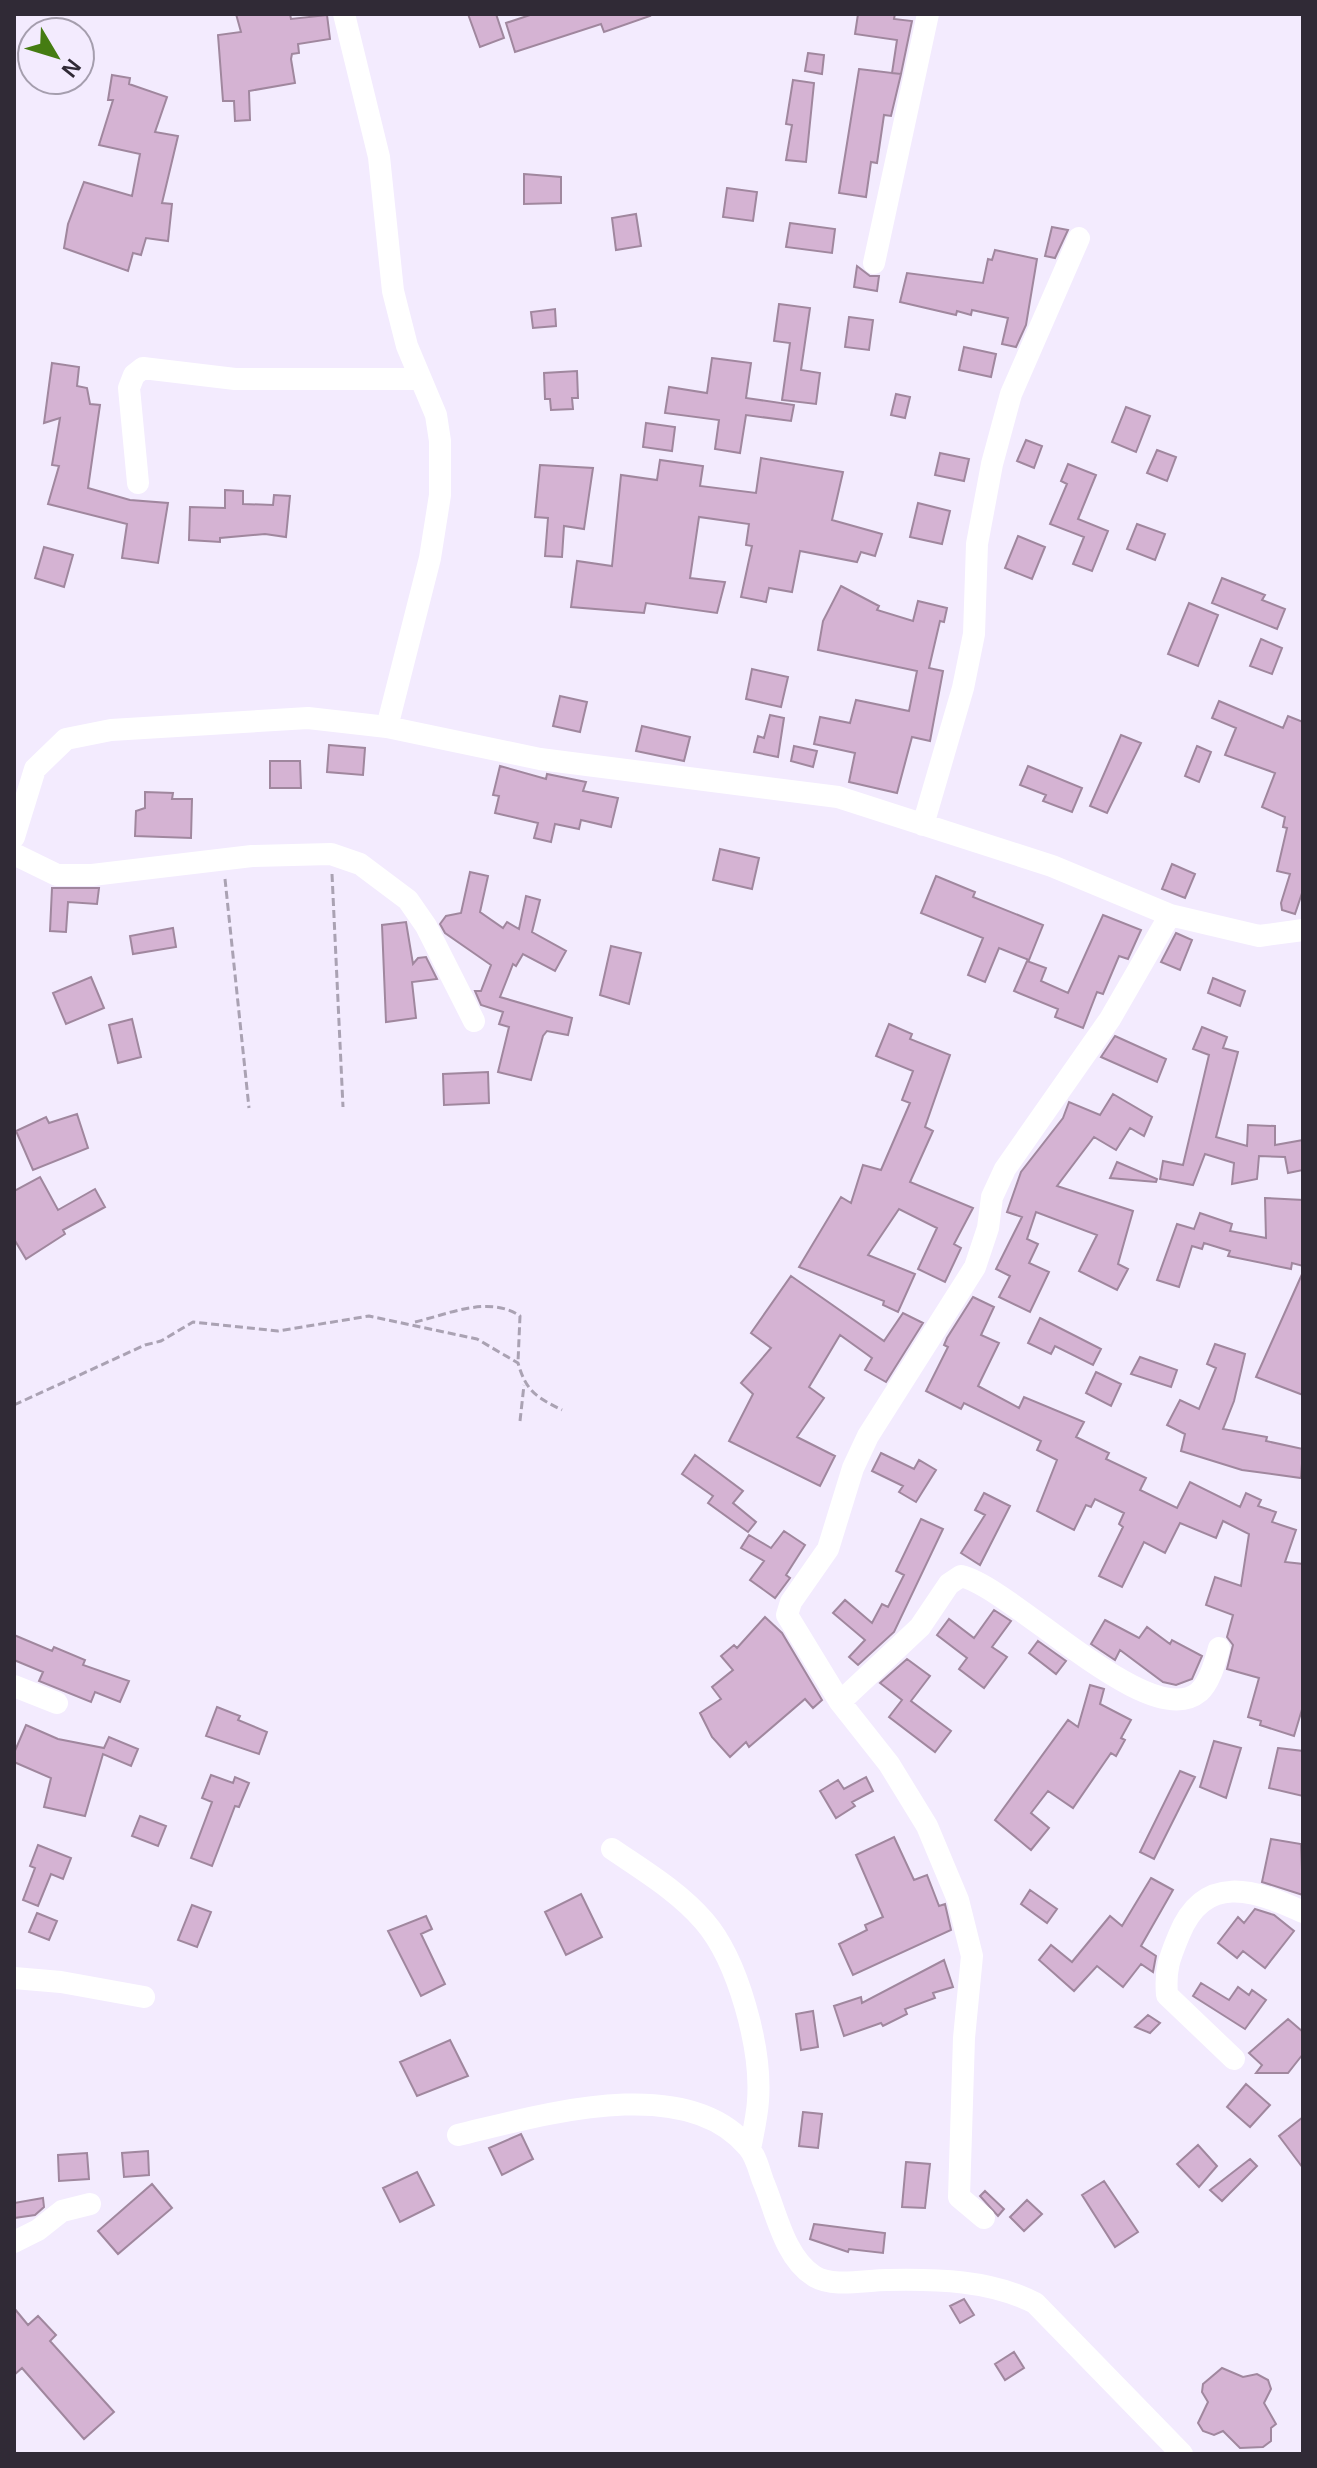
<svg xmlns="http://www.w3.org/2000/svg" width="1317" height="2468" viewBox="0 0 1317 2468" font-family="Helvetica,sans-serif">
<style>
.building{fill:#d5b3d3;stroke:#a0879e;stroke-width:2}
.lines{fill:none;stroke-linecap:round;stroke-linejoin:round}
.path{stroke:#aaa2b3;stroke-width:3;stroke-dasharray:8 4;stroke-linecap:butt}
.street{stroke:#fff;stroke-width:22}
</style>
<rect width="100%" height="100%" fill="#f3ebfe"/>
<path class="building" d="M236,14H290L291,19L327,15L330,39L298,44L299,53L292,54L291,59L295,83L249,91L250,120L235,121L234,101H223L218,35L241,32Z
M468,14H496L504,38L480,47Z
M533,14H649L650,16L604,32L601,24L515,52L506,23Z
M858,14H895L894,19L912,21L901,74L892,73L897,40L855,34Z
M808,53L824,55L822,74L805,71Z
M859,69L901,74L891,116L884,115L877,163L871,162L866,197L839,193Z
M112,75L130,78L129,84L167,97L155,132L178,136L162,203L172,204L168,241L146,238L141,255L133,253L128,271L64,248L68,224L84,182L132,196L140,154L99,145L113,100H108Z
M793,80L814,83L806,162L786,160L792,125L786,124Z
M524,174L561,177V203L524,204Z
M727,188L757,192L753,221L723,217Z
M636,214L641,246L616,250L612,218Z
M790,223L835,229L832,253L786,247Z
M1052,227L1068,230L1055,258L1045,256Z
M995,250L1037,259L1026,325L1016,347L1002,344L1008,318L972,310L971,315L957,311L956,315L900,302L907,273L983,283L988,259L992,260Z
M857,266L870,276H879L877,291L854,287Z
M779,304L810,308L801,370L820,373L816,404L782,400L790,343L774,341Z
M555,309L556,326L533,328L531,312Z
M849,317L873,320L869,350L845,347Z
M964,347L996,354L991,377L959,370Z
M712,358L751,363L746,398L794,405L791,421L746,415L740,453L715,449L719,420L665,413L669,387L707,393Z
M52,363L79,367L77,386L87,388L90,404L100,405L88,488L130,500L168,503L158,563L122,558L127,524L48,504L59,466L52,465L60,418L44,423Z
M577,371L578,398H572L573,409L551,410L550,399H545L544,373Z
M896,394L910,397L905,418L891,415Z
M1126,407L1150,416L1136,452L1112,442Z
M646,423L675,427L672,451L643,447Z
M1026,440L1042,446L1034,468L1017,461Z
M1157,450L1176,457L1167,481L1147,473Z
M940,453L969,459L964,481L935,475Z
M761,458L843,472L832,520L882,534L875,556L861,552L857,562L800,551L792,592L769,588L766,602L741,597L752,546L746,545L749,524L699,517L690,578L725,582L717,613L646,603L644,613L571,607L577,561L612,566L621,475L657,480L660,460L703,466L700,486L756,493Z
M1068,464L1096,475L1078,519L1108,531L1092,571L1073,564L1084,537L1050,524L1067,484L1061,481Z
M540,465L593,468L584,529L564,526L562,557L545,556L548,518L535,517Z
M225,490L243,491V504L273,505L274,495L290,496L286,537L265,534L220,538V542L189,540L190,507L225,508Z
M918,503L950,511L942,544L910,537Z
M1137,524L1165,534L1155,560L1127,549Z
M1018,536L1045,547L1032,579L1005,568Z
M44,547L73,555L64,587L35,578Z
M1222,578L1265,595L1262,600L1285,609L1277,629L1212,603Z
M841,586L879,606L877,610L913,621L918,601L947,608L944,622L940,621L929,668L943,671L930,741L912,737L897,793L849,782L855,753L814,744L820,717L850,723L856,700L909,711L917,671L818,650L823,621Z
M1189,603L1218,615L1198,666L1168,654Z
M1261,639L1282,648L1272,674L1250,666Z
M752,669L788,677L781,707L746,699Z
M560,696L587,702L580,732L553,726Z
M1219,701L1283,728L1288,716L1303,722V890L1295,914L1282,910L1281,903L1290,874L1277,871L1287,828L1283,827L1285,817L1262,807L1275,773L1225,755L1236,728L1212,718Z
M770,715L784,718L778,757L754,752L758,736L764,738Z
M642,726L690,737L684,761L636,751Z
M1121,735L1141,743L1107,813L1090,806Z
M329,745L365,748L363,775L327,772Z
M794,746L817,751L813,767L791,761Z
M1197,746L1211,752L1199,782L1185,776Z
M270,761H300L301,788H270Z
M500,766L546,779L547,774L586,782L583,791L618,798L611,827L581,820L579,829L555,824L551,842L534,838L538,823L495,813L499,796L493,795Z
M1028,766L1082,788L1072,812L1043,801L1046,795L1020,785Z
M145,792L173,793L172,799H192L191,838L135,836L136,811L145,808Z
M720,849L759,858L752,889L713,880Z
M1172,864L1195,874L1185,898L1162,889Z
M470,872L488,876L480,912L503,928L507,922L519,929L526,896L540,900L532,932L566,951L555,971L523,954L516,966L513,964L500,997L572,1018L568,1035L547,1031L543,1036L531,1080L498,1072L509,1027L499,1024L503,1012L481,1005L475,991H481L491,965L445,933L440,924L446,916L461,913Z
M936,876L975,892L973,897L1043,925L1029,960L999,948L985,982L968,975L983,938L921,913Z
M52,888H99L97,904L68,902L66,932L50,931Z
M1103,915L1141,930L1128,959L1119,956L1103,994L1097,992L1083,1028L1055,1017L1058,1009L1014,991L1027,961L1046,968L1041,981L1068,993Z
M406,922L413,964L418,958L426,957L437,979L412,982L416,1018L386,1022L382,925Z
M173,928L176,947L133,954L130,936Z
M1176,933L1192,940L1180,970L1161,962Z
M611,946L641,953L629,1004L600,995Z
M91,977L104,1008L66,1024L53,993Z
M1213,978L1245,991L1240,1006L1208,993Z
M132,1019L141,1057L118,1063L109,1025Z
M889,1024L912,1034L910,1039L950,1055L925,1127L933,1131L910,1182L973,1208L954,1244L961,1248L945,1282L918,1269L937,1228L899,1209L868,1255L915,1274L898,1312L883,1305L884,1301L799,1267L841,1197L851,1203L863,1165L881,1170L910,1103L902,1100L913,1071L876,1056Z
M1202,1027L1227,1037L1223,1048L1238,1052L1216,1137L1247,1146L1248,1125L1275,1126V1145L1303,1140V1170L1288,1173L1285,1157L1259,1156L1257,1179L1232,1184L1234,1163L1205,1154L1193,1185L1160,1179L1163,1161L1183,1165L1209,1055L1193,1049Z
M1115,1036L1166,1059L1157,1082L1101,1057Z
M488,1072L489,1103L444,1105L443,1074Z
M1113,1094L1152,1117L1144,1136L1130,1128L1116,1150L1094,1137L1057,1186L1133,1211L1118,1264L1128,1269L1117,1290L1079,1271L1097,1235L1036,1212L1027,1239L1038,1244L1029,1263L1049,1272L1030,1312L999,1297L1010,1276L996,1269L1022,1217L1007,1212L1021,1172L1063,1118L1069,1102L1100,1115Z
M77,1114L88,1148L33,1170L16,1131L46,1117L49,1123Z
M1117,1162L1157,1179L1156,1182L1110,1178Z
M40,1177L58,1210L95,1189L105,1207L63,1230L65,1234L26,1259L14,1239V1191Z
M1265,1198L1303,1200V1266L1292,1263L1291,1269L1228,1256L1230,1251L1204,1243L1202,1249L1192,1246L1179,1287L1157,1280L1177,1224L1194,1229L1200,1213L1232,1224L1230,1231L1266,1238Z
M1303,1272V1395L1256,1377Z
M791,1276L884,1341L903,1313L923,1323L886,1382L865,1370L872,1358L840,1335L809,1387L824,1398L797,1437L835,1456L820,1486L729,1441L753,1394L741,1383L771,1348L751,1333Z
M973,1297L994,1307L981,1335L999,1343L978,1386L1019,1408L1024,1397L1084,1422L1076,1437L1109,1453L1106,1459L1146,1478L1140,1490L1177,1508L1190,1482L1240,1507L1246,1493L1261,1500L1258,1506L1276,1512L1272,1522L1296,1530L1285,1562L1303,1564V1706L1294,1736L1260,1725L1261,1721L1248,1717L1259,1678L1227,1669L1233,1645L1227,1637L1233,1615L1206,1605L1215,1577L1241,1586L1249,1534L1223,1521L1216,1538L1180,1523L1165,1553L1144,1542L1122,1587L1099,1576L1123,1527L1119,1524L1124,1513L1095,1499L1091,1507L1086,1505L1074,1530L1037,1511L1057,1460L1037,1450L1041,1441L964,1403L961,1409L926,1391L948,1347L944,1345L947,1338Z
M1040,1318L1101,1349L1093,1365L1055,1346L1051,1354L1028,1343Z
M1215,1344L1245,1354L1234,1401L1223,1429L1267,1437L1266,1441L1303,1449L1301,1478L1242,1470L1181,1451L1185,1434L1167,1425L1180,1400L1199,1409L1216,1368L1207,1364Z
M1140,1357L1177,1370L1171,1387L1131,1374Z
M1096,1372L1121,1384L1111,1406L1086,1393Z
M881,1453L914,1469L919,1460L936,1470L916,1502L899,1492L903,1486L872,1471Z
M695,1455L743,1491L733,1503L756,1522L748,1532L708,1503L713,1496L682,1474Z
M984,1493L1010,1506L980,1565L961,1553L985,1515L975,1510Z
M921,1519L943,1529L894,1632L858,1665L849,1657L865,1640L833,1613L845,1600L872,1623L882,1604L888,1607L904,1575L896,1571Z
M784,1531L805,1545L786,1575L790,1578L775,1598L750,1580L764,1561L741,1548L749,1535L771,1548Z
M994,1610L1011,1621L992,1647L1007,1657L984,1688L959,1669L967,1658L937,1635L949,1619L974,1638Z
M765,1617L782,1633L822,1700L813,1708L805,1699L749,1747L746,1742L730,1757L712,1737L700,1713L721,1699L712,1687L733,1670L721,1656L734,1645L737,1648Z
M1105,1620L1139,1638L1147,1627L1170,1644L1172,1640L1202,1656L1192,1679L1176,1685L1163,1682L1120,1650L1115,1660L1091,1644Z
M14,1635L52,1651L54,1647L85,1660L83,1665L129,1681L120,1702L95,1692L91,1702L39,1681L43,1672L14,1660Z
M1038,1641L1066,1661L1056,1674L1029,1653Z
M907,1659L930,1676L911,1701L951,1731L935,1752L889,1717L902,1700L880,1683Z
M1090,1685L1104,1689L1100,1704L1131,1720L1121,1738L1125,1740L1116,1756L1111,1753L1073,1808L1048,1791L1031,1813L1049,1828L1031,1850L995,1820L1068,1720L1078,1727Z
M217,1707L240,1716L238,1720L267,1732L259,1754L206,1736Z
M26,1725L58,1739L104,1748L109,1737L138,1749L131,1766L103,1754L85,1816L44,1807L51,1778L14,1762V1753Z
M1214,1741L1241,1748L1226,1798L1200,1787Z
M1278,1748L1303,1751V1796L1269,1788Z
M1180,1771L1195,1777L1154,1859L1140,1852Z
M211,1775L233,1783L235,1777L249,1783L239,1807L235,1806L212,1866L191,1858L212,1802L202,1798Z
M866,1777L873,1791L852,1802L855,1806L836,1818L820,1791L838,1780L844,1789Z
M140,1816L166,1826L158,1846L132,1836Z
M894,1837L914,1880L927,1875L939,1906L945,1904L951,1930L853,1975L839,1944L867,1930L865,1925L883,1917L856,1855Z
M1271,1839L1301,1844L1303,1895L1262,1882Z
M38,1845L71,1858L63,1879L51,1874L38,1906L23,1900L35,1868L30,1866Z
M1151,1878L1173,1890L1141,1946L1156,1956L1153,1972L1141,1964L1123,1987L1097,1966L1074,1991L1039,1960L1051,1945L1072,1962L1110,1916L1122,1926Z
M1030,1890L1057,1909L1047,1923L1021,1904Z
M581,1894L602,1937L566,1955L545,1912Z
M192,1905L211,1912L197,1947L178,1940Z
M1255,1909L1274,1915L1294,1931L1265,1968L1243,1951L1237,1958L1218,1943L1238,1917L1244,1923Z
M37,1913L57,1921L49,1940L29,1932Z
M426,1916L432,1929L421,1934L445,1984L421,1996L388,1931Z
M944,1960L953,1987L933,1993L935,1998L905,2009L907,2014L883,2026L881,2023L844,2036L834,2006L861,1997L862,2003Z
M1201,1983L1229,2000L1238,1987L1249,1995L1252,1990L1266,2000L1245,2029L1193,1996Z
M813,2011L818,2047L801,2050L796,2014Z
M1148,2015L1160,2023L1150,2033L1135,2027Z
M1288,2019L1303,2032V2054L1288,2073H1256L1262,2065L1249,2053Z
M450,2040L468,2076L417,2096L400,2062Z
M1246,2084L1270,2105L1250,2127L1227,2107Z
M803,2112L822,2114L818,2148L799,2146Z
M1303,2117V2168L1279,2136Z
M521,2134L533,2159L502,2175L489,2148Z
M1198,2145L1217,2166L1199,2187L1177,2164Z
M148,2151L149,2175L124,2177L122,2153Z
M87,2153L89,2179L59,2181L58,2155Z
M1250,2159L1257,2166L1222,2201L1210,2190Z
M906,2162L930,2164L925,2208L902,2207Z
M417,2172L434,2205L400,2222L383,2188Z
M1104,2181L1138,2232L1115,2247L1082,2195Z
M152,2184L172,2208L118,2254L98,2231Z
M985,2191L1004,2209L998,2216L980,2196Z
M43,2198L44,2207L35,2215L14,2218V2203Z
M1027,2200L1042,2214L1024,2231L1010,2217Z
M814,2224L885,2233L883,2253L849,2249L848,2252L810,2239Z
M964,2299L974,2315L960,2323L950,2306Z
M14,2308L28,2325L38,2316L56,2335L50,2341L114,2412L84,2439L22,2368L14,2375Z
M1014,2352L1024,2368L1005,2380L995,2364Z
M1222,2368L1243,2377L1257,2374L1268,2380L1271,2389L1264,2403L1276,2424L1271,2428V2441L1263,2447L1240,2448L1223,2431L1214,2435L1203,2431L1198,2423L1208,2402L1202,2392L1203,2384Z"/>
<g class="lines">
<path class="path" d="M332,874L343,1107
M225,879L249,1108
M415,1322C449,1314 489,1295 520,1316L518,1362
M14,1405L145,1345L161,1341L193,1322L278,1331L369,1316L477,1339L518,1363C526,1391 536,1397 562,1410
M520,1421L524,1385"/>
<path class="street" d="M344,14L379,157L393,291L407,346L436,415L440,441V495L430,558L387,727
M874,263L928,14
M138,483L129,388L134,375L143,368L235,379H420
M923,825L963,688L974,634L977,544L992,464L1011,394L1079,238
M14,837L35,769L66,739L111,730L308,718L387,727L540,759L838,797L1052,866L1170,915L1259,936L1303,930
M14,854L57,875H92L252,856L331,854L360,864L408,900L426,926L474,1021
M14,1686L57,1703
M840,1702L920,1627L949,1584L961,1576C1013,1588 1150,1734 1199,1692C1210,1682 1215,1662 1219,1648
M612,1849C644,1871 678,1891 704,1921C738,1960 762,2048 758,2101C757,2117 753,2133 750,2149
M14,1978L61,1982L144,1997
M1234,2059L1167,1995C1165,1969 1169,1959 1179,1935C1204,1873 1254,1889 1303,1912
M458,2135C539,2116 685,2071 748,2147C756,2156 759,2170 763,2181C776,2211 784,2257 814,2276C833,2288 865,2280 887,2280C937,2279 990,2280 1035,2303L1182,2454
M984,2218L959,2197L964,2038L972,1956L958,1900L927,1826L889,1764L840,1702L787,1615L791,1602L828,1549L853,1468L868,1436L975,1267L988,1228L992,1197L1005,1169L1110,1019L1170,915
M14,2242L38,2230L62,2211L90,2204"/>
</g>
<rect width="1317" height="2468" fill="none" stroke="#302a36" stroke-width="32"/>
<g transform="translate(56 56) rotate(128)"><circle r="38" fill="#f3ebfe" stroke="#a59eae" stroke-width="2"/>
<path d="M0-6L14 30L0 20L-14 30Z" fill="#457c12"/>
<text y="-12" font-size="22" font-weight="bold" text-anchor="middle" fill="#302a36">N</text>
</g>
</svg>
